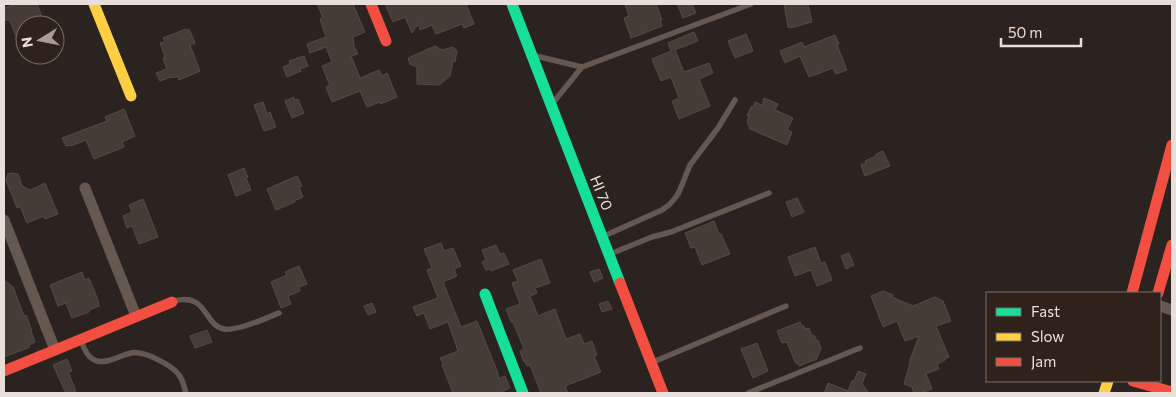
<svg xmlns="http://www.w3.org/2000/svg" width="1176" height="397" viewBox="0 0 1176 397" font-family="Commissioner,sans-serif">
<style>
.building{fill:#463b35;stroke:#524c49}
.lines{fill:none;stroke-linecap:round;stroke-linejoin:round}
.lane{stroke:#655851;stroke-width:5.5}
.street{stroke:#655851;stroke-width:11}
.fast{stroke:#16e098;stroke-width:11}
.slow{stroke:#ffcf43;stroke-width:11}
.jam{stroke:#f24e42;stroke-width:11}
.labels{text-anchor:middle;stroke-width:4;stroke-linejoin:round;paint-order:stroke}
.street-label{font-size:15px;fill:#e8dfdb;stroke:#2e221b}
</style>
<rect width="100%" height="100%" fill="#2a231f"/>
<path class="building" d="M16,4H37L45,25H25L24,56L9,19L4,21V8Z
M317,4H353L365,32L353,37L354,46L358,54L351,56L360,78L379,70L382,76L387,73L397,97L381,104L380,102L367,107L360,91L332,102L326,87L330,86L322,66L332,62L326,47L310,53L307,44L326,37L320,19L323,18Z
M385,4H466L474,24L464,28L462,24L436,34L432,25L420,30L419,23L412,33L405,17L393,22Z
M625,4H656L662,20L660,21L662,26L631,38L624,18L629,16Z
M677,4H692L696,13L683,18Z
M784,4H808L812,22L790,28L788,27Z
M186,29V31L189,29L195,43L190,45L200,71L179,80L178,76L172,78L171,77L160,81L156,73L167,69L163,58L165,57L160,43L165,42L163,38Z
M694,32L698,41L675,50L684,72L709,63L713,73L699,79L710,106L679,119L672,101L679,98L671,77L661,81L652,59L671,51L668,43Z
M746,34L753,51L735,58L728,41Z
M835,35L839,44L837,45L847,70L836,74L833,68L809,77L800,56L785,63L780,51L802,42L804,47Z
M435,46L442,50L453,47L457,51L455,62L453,61L450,76L439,85L417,84V67L410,64L408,58Z
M304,56L308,66L300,69L301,71L287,77L283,67L290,64L289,61Z
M294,97L295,100L298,99L304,113L292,118L285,101Z
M764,98L778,104L775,110L793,118L787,130L792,132L787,145L750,129L747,121L749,116H747L751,107H753L755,102L762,105Z
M263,102L267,114L270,112L276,127L264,131L254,105Z
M124,109L135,136L122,142L124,147L94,159L86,140L71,146L70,145L66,146L62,138L107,121L105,117Z
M883,151L890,166L865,176L861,165L866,163L865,161L876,156V154Z
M244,168L248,177L246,178L251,190L236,196L228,175Z
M12,173L18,174L22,186L30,190L45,183L58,214L45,219L44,216L27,223L20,206L17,208L6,180L8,174Z
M297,176L302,186L299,187L303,197L294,201L295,202L276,210L267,189Z
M797,198L804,212L792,217L786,202Z
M143,199L158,237L139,244L132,226L127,228L123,216L132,212L129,205Z
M714,221L719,234H721L730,254L702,265L695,247L691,248L685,233Z
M441,243L444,251L453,248L461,266L454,269L457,276L443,282L461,327L477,321L497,371L499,379L505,376L510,388L503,391L504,393H453L442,365L443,364L440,358L458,351L448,322L430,329L424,313L417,316L413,307L438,298L427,270L432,268L424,249Z
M496,245L500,254L504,253L509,264L491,271L490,269L486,270L482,262L486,260L482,250Z
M815,247L821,263L825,262L832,280L817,286L811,270L795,276L788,257Z
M849,253L854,265L846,269L841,256Z
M541,259L550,283L535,288L537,293L530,296L538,316L555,309L566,339L580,334L584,344L592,341L597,355L594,356L601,372L565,386L568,393H541L530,365L527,366L525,362H524L520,351L524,349L513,322H511L506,309L520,304L512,283L518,281L513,270Z
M299,266L307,284L299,287L300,291L288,296L291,304L281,308L271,282L287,275L285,272Z
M599,269L603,278L594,282L590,272Z
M82,272L85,280L89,278L98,300L99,306L89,310V312L72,318L66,303L58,306L50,285Z
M4,280L13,287L24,316L26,315L32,331H31L35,342L29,345L30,347L4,357Z
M883,291L893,295L892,297L913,306L935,297L943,301L951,321L936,326L949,357L945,358V360L937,364L939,369L926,374L932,389L921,393H914L912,387L904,384L910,363V360L919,336L905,341L897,321L883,327L871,296Z
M608,301L612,309L602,312L599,304Z
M372,303L376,312L368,315L364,306Z
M800,322L802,326H804L805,329L809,328L812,336L814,335L817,341L818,340L821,349L816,360H814L799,366L798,363L796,364L787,342L782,343L777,331Z
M207,330L212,342L195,348L190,336Z
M757,343L768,371L753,378L741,349Z
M67,359L72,371L68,372L76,391L71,393H66L53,365Z
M858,371L866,374L862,384L869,393H824L828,383L848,391L852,381H854Z"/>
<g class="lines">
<path class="lane" d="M536,56L582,67
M552,104L582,67L751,4
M604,236L662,210L669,205L676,197L679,192L690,165L718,128L735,100
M610,254L652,237L671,232L769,193
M174,301C208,292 204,326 224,329C235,332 267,318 279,313
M81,340C84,348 87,358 97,361C107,364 121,355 131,353C143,350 172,365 179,375C183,380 184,387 186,393
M653,362L786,306
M748,393L860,348"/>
<path class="street" d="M85,188L136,316
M4,220L55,350
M1160,306L1172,310"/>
<path class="fast" d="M512,4L620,283
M485,294L523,393"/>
<path class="slow" d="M94,4L131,96
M1104,393L1108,381"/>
<path class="jam" d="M371,4L386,41
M620,283L663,393
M1132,293L1172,145
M1158,293L1172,245
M4,371L172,302
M1133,381L1172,392"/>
</g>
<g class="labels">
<g class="street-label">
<text transform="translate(601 193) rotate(68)" y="5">HI 70</text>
</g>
</g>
<rect width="1176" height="397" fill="none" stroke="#e8dfdb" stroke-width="10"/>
<rect x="986" y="292" width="175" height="90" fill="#2e221b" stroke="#786e68"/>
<rect x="996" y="308" width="25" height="8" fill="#16e098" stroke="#786e68"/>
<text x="1031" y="317" font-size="15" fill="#e8dfdb">Fast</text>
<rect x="996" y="333" width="25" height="8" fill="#ffcf43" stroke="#786e68"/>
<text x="1031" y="342" font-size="15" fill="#e8dfdb">Slow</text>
<rect x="996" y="358" width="25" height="8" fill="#f24e42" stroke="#786e68"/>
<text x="1031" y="367" font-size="15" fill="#e8dfdb">Jam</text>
<g transform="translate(40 40) rotate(260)"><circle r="24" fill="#2e221b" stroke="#786e68"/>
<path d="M0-4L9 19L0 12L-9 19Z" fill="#a69d99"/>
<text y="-8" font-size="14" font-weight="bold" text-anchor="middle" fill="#e8dfdb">N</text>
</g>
<path d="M1001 38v8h80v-8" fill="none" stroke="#e8dfdb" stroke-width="2.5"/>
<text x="1008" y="38" font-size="15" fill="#e8dfdb" stroke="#2e221b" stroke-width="4" paint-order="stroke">50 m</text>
</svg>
